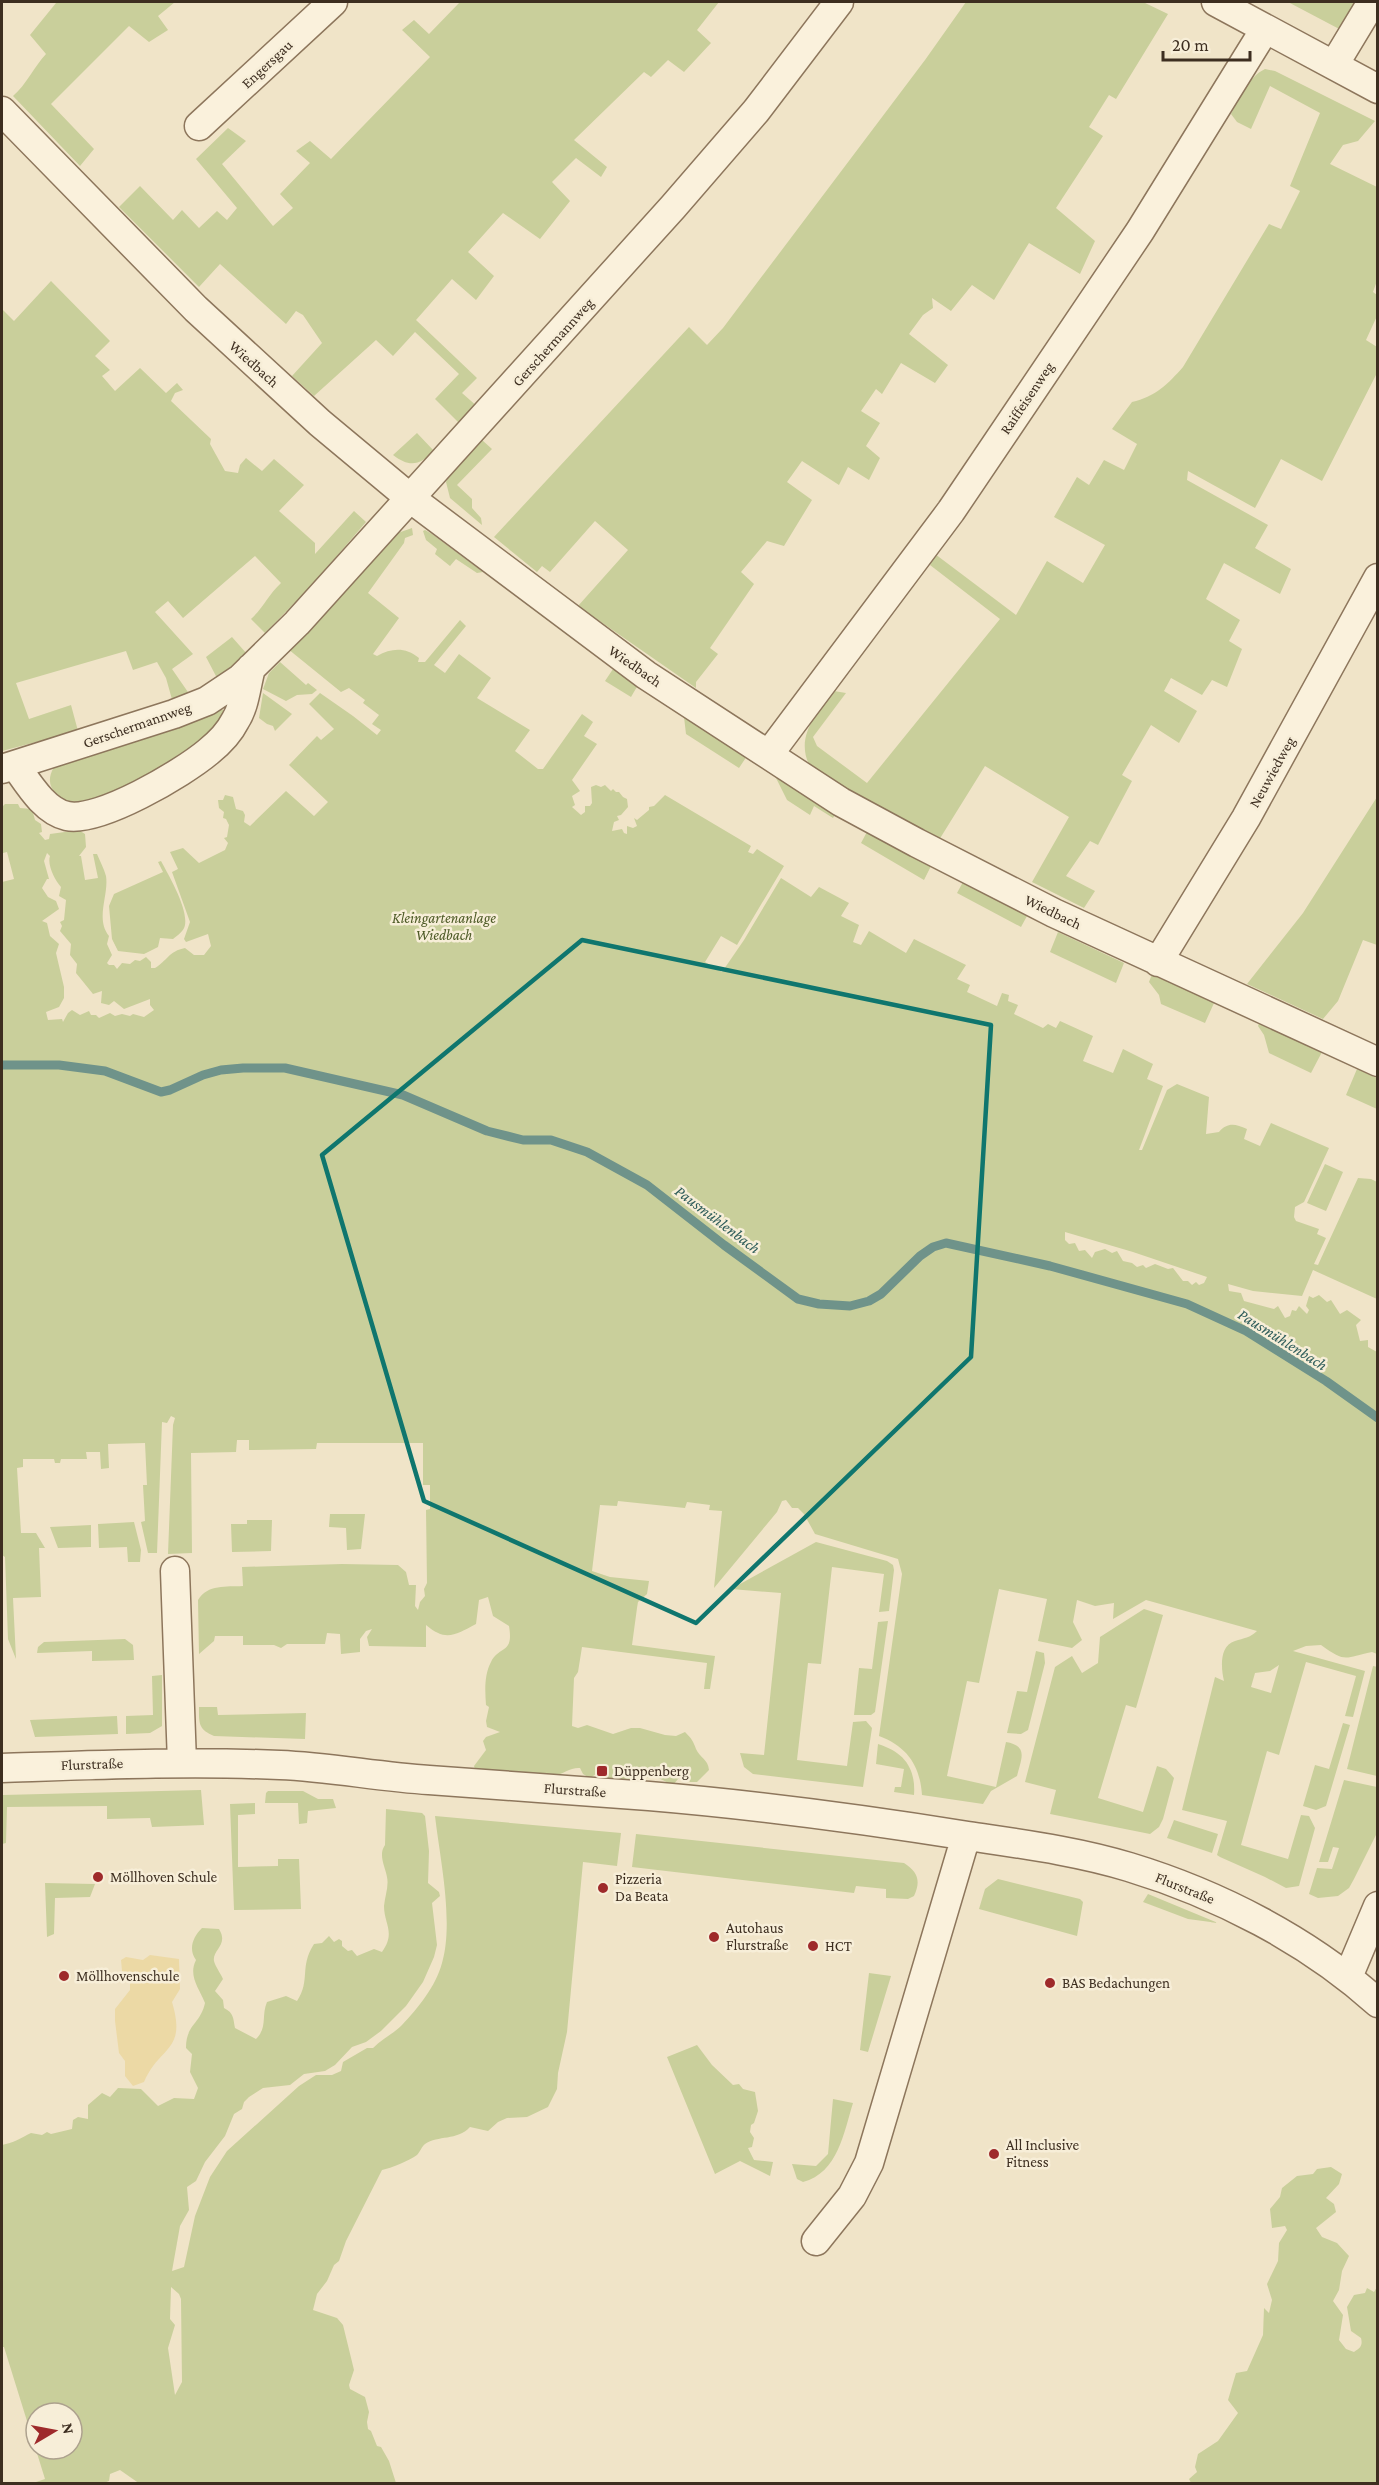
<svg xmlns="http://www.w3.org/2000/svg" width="1379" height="2485" viewBox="0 0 1379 2485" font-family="'Crimson Pro',serif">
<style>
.green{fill:#c9cf9b;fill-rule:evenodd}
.sand{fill:#ecd9a5}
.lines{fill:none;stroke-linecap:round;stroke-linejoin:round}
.stream{stroke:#6f938a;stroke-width:9}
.minor-casing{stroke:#8d765c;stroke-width:31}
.minor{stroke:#faf1dc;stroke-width:28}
.marked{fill:none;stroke:#0f766e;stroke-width:4.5;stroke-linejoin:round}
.poi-dot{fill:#9e2a2b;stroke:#f7eed8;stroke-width:2}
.labels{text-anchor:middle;stroke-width:5;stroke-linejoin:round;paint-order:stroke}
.street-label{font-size:15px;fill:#3d2e20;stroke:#f7eed8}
.park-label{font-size:15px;font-style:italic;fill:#4d5a26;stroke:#f7eed8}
.poi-label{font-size:15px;fill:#3d2e20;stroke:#f7eed8;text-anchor:start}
.water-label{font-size:16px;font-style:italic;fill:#2f5d5a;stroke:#f7eed8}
</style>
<rect width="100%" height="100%" fill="#f0e4c8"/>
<path class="green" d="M54,2H175L158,16L168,30L149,42L129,26L51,104L94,149L80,166L13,96C26,85 34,67 46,54L30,35L56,3Z
M460,2H719L697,30L711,43L684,72L668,60L651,77L644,72L574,140L607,167L601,177L576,158L552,182L570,201L540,239L503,213L468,252L494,276L476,300L452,279L416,320L477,378L462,393L479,408L461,425L435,399L459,374L415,332L393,356L376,340L314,396L292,376L322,343L303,315L296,311L286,324L220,264L199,287L119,207L140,186L173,220L182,210L199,228L217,211L227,220L237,208L196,159L228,128L246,141L222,164L273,226L293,208L280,194L310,163L296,151L310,141L331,159L430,57L402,30L414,20L429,34Z
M966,2H1143L1168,14L1116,99L1109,95L1089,127L1103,136L1056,208L1095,241L1080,274L1029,243L994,300L972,285L951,311L932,298L933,308L923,315L909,334L948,365L935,383L901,363L882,394L876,389L861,411L880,423L866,446L880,458L869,480L848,467L839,485L802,461L787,482L812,500L784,546L767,541L741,572L754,584L710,648L718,654L696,682V688L578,606L628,550L595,521L550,572L542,566L537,572L494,537L689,327L707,345L723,328L925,60Z
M1288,2H1360L1343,31Z
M1265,69L1275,71L1375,121L1358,141L1343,145L1330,164L1377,187L1378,278L1373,292L1377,295V316L1366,340L1377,347V373L1322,481L1281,459L1255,508L1188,471L1187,480L1268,525L1255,548L1291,569L1280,594L1224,563L1206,599L1240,620L1229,641L1242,649L1227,687L1212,680L1202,695L1171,678L1164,691L1197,711L1179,743L1151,725L1122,775L1132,781L1098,845L1090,841L1066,876L1095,891L1084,908L1032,882L1069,817L985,766L939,840L811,768C794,740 815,713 834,691L846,693L813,737L817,746L867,783L1000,619L930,565L935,554L1016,615L1047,561L1083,583L1105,545L1054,517L1077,477L1089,485L1104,460L1124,470L1137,444L1112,429L1132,402C1155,397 1168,384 1183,367L1269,224L1281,229L1300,191L1290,186L1320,113L1270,86L1251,129L1237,122L1231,114C1240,98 1248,77 1265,69Z
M51,281L110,341L95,356L110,370L102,376L115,391L140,368L166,393L177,383L183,390L175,393L171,401L211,439L210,444L225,471L238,473L240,465L246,458L262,471L274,459L304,485L279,511L315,543V554L354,511L366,522L312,585L265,633L251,619C264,607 268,595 281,583L255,556L183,618L168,601L155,612L193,654L172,669L190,695L173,703L166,678L157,662L133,670L126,651L16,683L29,719L71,705L78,731L2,751V309L14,321Z
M417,433L434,451C420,465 410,468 393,455Z
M482,440L492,449L457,485L472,499V508L481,518L482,525L450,498L446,482L454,467Z
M412,528L413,535L405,538L404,543L368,593L399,618L373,654L377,656C392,648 405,647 419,658L418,662H425L460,620L466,626L434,665L445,673L459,654L491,678L477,698L530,730L515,751L538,769H543L582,714L593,722L584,736L597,744L572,780L580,791L572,796L575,805L572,807L581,815L585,812V806H590L592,803L591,787L596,785L601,787L605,785L611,791L613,789L616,792H619L623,797L627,799L628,807L621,815L617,816L619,820L614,822L612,831L622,829L624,833L627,834V826L633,828L637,826L634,818L637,820L649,810V807L654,806L665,795L751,846L748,852L753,854L757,849L784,866L737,945L721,936L705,962L722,972L744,940L781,878L811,897L819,887L849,903L841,916L859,925L853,942L861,945L869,931L906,953L914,939L966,965L957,979L970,985L967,992L997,1006L1002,993L1009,995L1008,1001L1018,1005L1014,1014L1043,1028L1048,1024L1056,1028L1060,1021L1093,1036L1083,1061L1113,1073L1123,1049L1153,1064L1147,1079L1163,1086L1139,1150H1142L1167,1090L1177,1084L1209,1097L1206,1134L1219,1132C1228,1122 1235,1124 1247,1129L1244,1139L1260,1146L1271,1123L1329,1148L1304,1202L1295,1207L1294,1217L1296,1221L1319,1229L1317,1234L1326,1238L1314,1264L1318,1265L1358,1178L1371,1179L1377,1182V1299L1313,1270L1302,1296L1253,1291L1228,1284L1229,1291L1241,1293L1244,1301L1274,1309L1278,1306L1285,1318L1290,1316L1292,1310L1296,1311L1299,1306L1307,1314L1309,1310L1306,1306L1309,1296L1313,1298L1319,1295L1327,1302L1331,1300L1340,1314L1347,1310L1361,1320L1356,1325L1360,1341L1368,1340V1347L1377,1352V1654L1372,1652C1344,1658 1346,1663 1321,1645L1306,1646L1293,1651L1365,1671L1353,1717L1345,1716L1356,1676L1306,1662L1279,1755L1267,1751L1241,1845L1288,1859L1301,1815L1309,1816L1315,1828L1299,1886L1286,1888L1265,1877L1220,1857L1217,1855L1227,1821L1182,1810L1215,1677L1224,1681C1221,1668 1219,1646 1235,1641C1244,1638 1250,1638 1257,1631L1146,1600L1113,1619L1114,1603L1095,1606L1077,1600L1073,1622L1082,1640L1072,1648L1038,1641L1047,1599L999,1589L979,1683L967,1681L947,1776L996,1787L1006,1742C1029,1746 1021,1759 1017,1776L991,1791L983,1804L922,1795C920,1766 908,1747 879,1736L902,1574L898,1559L815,1534L804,1514L798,1508H792L786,1500L782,1501L777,1512L714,1588L722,1511L709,1510L710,1505L687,1502L685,1508L618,1501L617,1506L600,1505L592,1571L610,1577L649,1581L647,1594L638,1602L637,1608L632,1645L715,1656L710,1689H704L707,1663L582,1647L578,1672L574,1678L572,1726L578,1728L587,1725L613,1734L631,1728H640L665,1735L676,1736L685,1732C692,1739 693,1741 696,1749C700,1758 708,1759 709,1770L697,1782H690L685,1776L678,1779L673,1785L654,1776L632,1781L611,1779L596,1774L590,1778L583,1774L580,1768C571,1767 563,1774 554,1776C536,1779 518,1777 501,1777L494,1770L477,1776L474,1766L486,1750L483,1741L486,1737L500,1732L487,1727L486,1721L489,1707L486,1705C485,1691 484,1675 491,1662C499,1645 514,1655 509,1626L493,1616L488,1597L479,1600L476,1624C455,1635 446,1642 426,1625V1647L369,1646L367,1637L372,1629L366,1631L360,1639V1652L341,1654L340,1634L327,1633L325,1644H287L281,1648L274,1645H243V1636H215L214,1641L199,1654L198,1600C208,1584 226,1587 243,1586L242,1567L342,1564L398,1565L406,1572L409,1585H416L415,1606L418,1610L420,1602L425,1596L424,1589L427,1583L426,1510L430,1509V1485H423V1443H317L316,1449L249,1450V1440H237L236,1452L191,1453L192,1553L168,1554L173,1425L175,1418L171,1416L167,1423L162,1422L157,1553H148L141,1522L145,1521L143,1485H147L145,1443L108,1444L109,1468L101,1469L100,1452H86L87,1459H61L60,1463H55L54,1459H23V1467L17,1468L21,1533H36L45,1548H39L41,1597L13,1598L16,1659L8,1639L5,1557L2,1555V882L14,879L7,852L3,853L2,849V807L5,804H18L20,808L32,809L35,820L41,824L42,832L39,833L45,840L49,839L50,834L72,831L74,827L85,834L86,847L79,856H81L85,880L98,878L93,854H97C100,861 104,869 106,876C109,895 95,919 109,936L107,944L112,955L107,963L109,965H114L117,969L122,963L130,964L135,960L140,961L146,957L151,962V968H155C167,961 169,951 185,948L194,955H204L211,946L208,934L186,942L184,939L190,922L172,872L178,869L170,852L183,848L199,863L225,850L228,843L224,838L227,837L229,825L226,819L223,818L224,812L219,808L218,800H223L225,795L233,797L236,809L243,811L245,815L244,822L250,826L286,791L314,816L328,802L289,765L317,736L321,740L334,729L309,704L320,693L353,716L377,735L381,730L372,724L379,715L363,703L365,700L349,688L341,692L288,649L395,534ZM47,853L50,856C47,865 55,880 61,887L59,896L66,900L64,920L60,922L62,926L60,931L71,944L70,955L77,964L76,973L93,994L102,991L101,1003L109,1005L114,1001L124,1009L150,999V1005L154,1010L144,1017L133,1014L130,1016L122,1014L115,1016L110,1013L99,1018L96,1015H91L89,1011L80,1015L72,1010L68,1013L63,1022L62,1019L48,1020L46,1012L59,1007L64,998V987L56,953L59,944L50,936L47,923L42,921L59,909L56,901L48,897L42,888L47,879H49L44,861ZM1065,1232L1133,1252L1207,1277L1204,1283L1199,1285L1196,1282L1192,1285L1188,1281H1183L1173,1268L1168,1269L1155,1264L1146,1268L1143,1265L1137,1267L1132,1263L1123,1261L1117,1251L1112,1253L1105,1249L1095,1252L1092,1258L1085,1250L1079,1251L1075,1243L1069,1244L1065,1240ZM1279,1665L1271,1693L1251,1687L1255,1673L1270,1671Z
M425,530L432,534L483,572L477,573L456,559L450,566L435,554L437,549L426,540L423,531Z
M232,637L247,654L217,678L206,657Z
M280,662L306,685L308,683L317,690L312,694L297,695L286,701L263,689L269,673Z
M613,669L638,685L631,697L605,681Z
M263,693L292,714L275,731L273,726L267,724L259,718Z
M220,708L224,711L225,716L217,731L139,785L70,807C56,795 43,786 54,767Z
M684,717L747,756L739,768L686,734Z
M775,776L836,813L833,818L814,806L810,815L787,800Z
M1377,797V945L1363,940L1338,1001L1323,1019L1247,984L1303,913Z
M868,830L931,866L924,880L861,843Z
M161,861C169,876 188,908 185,925C184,931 178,935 173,939L160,938L158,947L144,954L118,951L112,939L109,906L114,894L163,872L158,862Z
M963,882L1027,916L1021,927L957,893Z
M1058,932L1124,963L1116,983L1050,952Z
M1152,974L1214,1003L1205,1023L1161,1004L1159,995L1149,982Z
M1259,1023L1322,1052L1311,1073L1269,1053L1264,1035L1258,1026Z
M1357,1069L1377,1078V1109L1346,1095Z
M1325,1164L1343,1172L1326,1211L1307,1203Z
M330,1514H365L361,1549L347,1550L346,1528L329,1527Z
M247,1520H272L271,1551L232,1552L231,1524H247Z
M134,1522L141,1550L140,1562H128L127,1547L99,1548L98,1524Z
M91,1525V1547L58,1548L50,1527Z
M816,1542L887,1561L893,1565L894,1570L889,1611L879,1612L884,1574L832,1567L821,1664L808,1663L797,1760L847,1766L853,1722L866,1721L872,1728L863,1787L753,1774L744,1767L740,1753L764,1755L781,1593L731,1589Z
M1144,1609L1163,1615L1136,1708L1126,1705L1098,1798L1143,1812L1157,1766L1166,1769L1174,1778L1163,1819L1159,1827L1150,1834L1050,1814L1056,1790L1025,1782L1055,1667L1072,1656L1082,1673L1098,1663L1100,1637Z
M888,1621L875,1712L871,1715H854L859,1668L872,1669L878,1622Z
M125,1639L133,1645L134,1660L92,1661V1651L37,1653L38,1647L44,1642Z
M1036,1651L1044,1653L1045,1663L1028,1730L1021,1734L1007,1733L1017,1691L1027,1692Z
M1373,1666L1378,1667L1377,1776L1347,1769Z
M162,1675V1726L150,1733L126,1734V1716L153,1715L152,1676Z
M199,1707H217L218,1715L306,1713L305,1739L214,1736C198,1729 199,1723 199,1707Z
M117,1716L118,1734L35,1737L30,1720Z
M1343,1723L1350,1725L1326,1806L1316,1810L1303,1806L1315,1765L1329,1769Z
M878,1744C904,1752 916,1768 914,1795L894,1792L895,1787H901L904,1769L876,1764Z
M1344,1780L1377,1787V1833L1354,1879L1349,1888L1338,1896L1318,1898L1309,1894L1317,1868L1332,1869L1339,1848L1333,1847L1328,1862H1319Z
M201,1790L204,1825L152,1827L150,1818L107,1819V1806L7,1807L6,1843L2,1844V1793L3,1795Z
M268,1791H303L318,1799H333L336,1808L308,1811L307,1823L299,1824L298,1803H265L266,1793Z
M255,1803V1814L238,1815V1867L278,1866V1859H299L301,1909L234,1910L230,1804Z
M386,1809L422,1813L425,1816L429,1851L428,1883L439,1892L440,1896L432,1903L437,1945L434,1957L423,1982L406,2006L381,2031L366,2042L352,2047L335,2065L325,2071L304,2074L290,2085L263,2088L249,2097L244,2102L242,2109L234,2114L225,2136L205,2162L196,2181L187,2187L189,2210L180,2226L172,2271L184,2267L195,2216L210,2177L227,2151L299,2086L316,2075H332L341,2071L343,2062L367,2048H373C382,2039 393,2034 402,2025C418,2008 436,1986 442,1963C454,1922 440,1859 435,1816L621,1833L617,1866L583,1862L567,2032L558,2073L557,2089L548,2107L527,2117L507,2118L498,2122L488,2131L470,2127C457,2141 438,2135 425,2144C422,2146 420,2152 417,2155C409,2161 391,2168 382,2170L346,2241L339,2261L334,2265L327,2281L317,2294L313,2310L337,2318L343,2325L354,2370L349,2385L350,2389L365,2397L369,2412L367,2422L368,2429L371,2431L377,2446L381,2447L389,2461L396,2483L140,2484L120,2470L110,2474L109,2481L104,2483H33L45,2479L4,2347H2V2145C13,2143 21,2138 31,2133L42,2135L47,2132L51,2134L72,2129L73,2120L78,2117L88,2119V2105L102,2093L110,2097L118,2088L141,2089L158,2106L174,2098L194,2099L198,2088L190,2072L192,2054L186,2048C186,2024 200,2025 205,2003C199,1988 188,1976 196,1960C188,1949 193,1937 202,1928L219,1929C229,1945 212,1950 214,1961C215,1966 221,1974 223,1979L215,1991L223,2000L224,2008C234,2013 233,2018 235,2028L256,2039C268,2027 261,2016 267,2002L286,1996L297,2001C311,1980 299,1967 314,1944L322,1943L329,1936L334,1942L339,1939L342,1941V1946L348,1951L352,1950L357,1956L374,1949L382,1952C396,1933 384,1924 384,1906C385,1896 389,1886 387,1877C385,1866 378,1855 385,1845ZM171,2287L179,2294L181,2299L182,2382L175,2395L168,2348L175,2325L170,2319ZM36,2413H72V2449H36Z
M1174,1820L1218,1834L1212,1853L1167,1838Z
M636,1834L904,1863C918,1872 921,1881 914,1896L908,1899L886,1898V1889L856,1886L854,1893L632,1867Z
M998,1879L1080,1899L1083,1902L1077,1936L979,1909L985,1889Z
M45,1883L95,1884L90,1897L55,1898L54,1934L47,1937Z
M1148,1894L1218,1923L1188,1919L1143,1902Z
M869,1973L891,1976L868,2052L860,2050Z
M697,2045L712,2065L733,2085L739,2084L743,2089L755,2092L758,2111L754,2123L751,2125L750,2132L754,2138L752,2147L748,2148L754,2160L773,2162L770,2176L740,2161L715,2174L667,2057Z
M833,2099L853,2103C844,2132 838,2173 803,2182L797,2179L792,2164L816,2166L828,2154Z
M1331,2167L1342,2174L1339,2184L1326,2198L1334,2204L1336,2212L1316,2228L1322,2237L1337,2243L1349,2256L1342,2271L1339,2290L1333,2301L1343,2315L1339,2340L1346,2349L1354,2352C1360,2348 1363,2346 1361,2338L1351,2331L1347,2307L1354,2295L1365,2293L1367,2288L1374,2292L1377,2287V2483H1191L1189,2479L1197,2472L1195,2467L1198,2454L1218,2441L1238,2413L1228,2400L1236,2373L1247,2371L1263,2335L1264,2308L1269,2313L1272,2300L1267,2284L1278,2261L1279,2243L1287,2230L1285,2226L1272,2228L1270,2209L1280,2197L1282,2188L1297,2176L1313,2174L1317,2169Z"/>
<path class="sand" d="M150,1955L179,1959L180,1989L172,2002C187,2052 160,2045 144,2082L133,2086L125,2076V2061L119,2053L115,2021V2009L130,1990V1980L122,1971L121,1960L126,1957L143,1960Z"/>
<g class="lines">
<path class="stream" d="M2,1065H59L105,1071L161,1092L170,1090L203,1075L221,1070L243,1068H285L403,1095L487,1131L523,1140H551L587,1152L647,1185L724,1245L798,1299L819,1304L850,1306L869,1301L881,1294L920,1256L933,1247L946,1243L1050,1266L1187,1304L1246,1331L1326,1381L1378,1418"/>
<g class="minor-casing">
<path id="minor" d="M1216,2L1378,89
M1334,65L1372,2
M2,111L196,309L320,423L410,498L646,675L841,802L917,843L1054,913L1378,1062
M199,126L333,2
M769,754L951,511L1140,231L1265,29
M15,765C28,783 44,811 67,816C99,823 183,773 208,752C218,744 229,733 235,721C245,706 246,686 251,668
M2,769L174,714L207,701L240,679L297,623L673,207L756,111L839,2
M1158,962L1246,818L1378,578
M175,1571L182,1763
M2,1768C94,1765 187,1761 280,1765C330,1767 379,1777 429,1780C502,1786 576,1790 649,1796C756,1805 862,1819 968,1836C1021,1844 1077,1851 1129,1867C1218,1894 1308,1940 1378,2003
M1348,1977L1378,1906
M816,2241L852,2196L869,2163L966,1836"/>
</g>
<use href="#minor" class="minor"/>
</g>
<path class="marked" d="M582,940L991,1025L971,1357L696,1623L424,1501L322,1155Z"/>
<g class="poi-dot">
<rect x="596" y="1765" width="12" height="12" rx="3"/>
<circle cx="98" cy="1877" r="6"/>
<circle cx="603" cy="1888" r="6"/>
<circle cx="714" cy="1937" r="6"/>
<circle cx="813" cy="1946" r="6"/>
<circle cx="64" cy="1976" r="6"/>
<circle cx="1050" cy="1983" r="6"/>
<circle cx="994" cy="2154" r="6"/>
</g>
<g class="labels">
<g class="street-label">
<text transform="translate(267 64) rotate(-43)" y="5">Engersgau</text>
<text transform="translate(553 342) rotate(-48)" y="5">Gerschermannweg</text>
<text transform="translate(254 364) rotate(42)" y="5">Wiedbach</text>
<text transform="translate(1027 398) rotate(-56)" y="5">Raiffeisenweg</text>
<text transform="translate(635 666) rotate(35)" y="5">Wiedbach</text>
<text transform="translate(137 725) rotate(-19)" y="5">Gerschermannweg</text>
<text transform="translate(1272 772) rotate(-61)" y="5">Neuwiedweg</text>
<text transform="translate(1053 912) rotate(26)" y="5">Wiedbach</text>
<text transform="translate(92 1764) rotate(-2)" y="5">Flurstraße</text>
<text transform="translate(575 1790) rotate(4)" y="5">Flurstraße</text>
<text transform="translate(1185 1888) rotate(22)" y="5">Flurstraße</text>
</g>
<g class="park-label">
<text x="444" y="923">Kleingartenanlage<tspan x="444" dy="17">Wiedbach</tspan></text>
</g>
<g class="poi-label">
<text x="614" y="1776">Düppenberg</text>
<text x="110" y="1882">Möllhoven Schule</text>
<text x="615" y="1884">Pizzeria<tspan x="615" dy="17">Da Beata</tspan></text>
<text x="726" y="1933">Autohaus<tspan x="726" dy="17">Flurstraße</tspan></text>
<text x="825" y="1951">HCT</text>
<text x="76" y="1981">Möllhovenschule</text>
<text x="1062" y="1988">BAS Bedachungen</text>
<text x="1006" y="2150">All Inclusive<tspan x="1006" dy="17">Fitness</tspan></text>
</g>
<g class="water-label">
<text transform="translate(718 1219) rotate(37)" y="6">Pausmühlenbach</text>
<text transform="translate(1283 1339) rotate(32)" y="6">Pausmühlenbach</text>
</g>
</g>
<rect width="1379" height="2485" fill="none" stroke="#3d2e20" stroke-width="6"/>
<g transform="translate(54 2431) rotate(80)"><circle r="28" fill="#f7eed8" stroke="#ada18e" stroke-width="1.5"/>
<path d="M0-4.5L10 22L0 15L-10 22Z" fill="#9e2a2b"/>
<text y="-9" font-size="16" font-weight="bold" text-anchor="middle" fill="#3d2e20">N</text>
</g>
<path d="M1163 51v9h87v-9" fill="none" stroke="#3d2e20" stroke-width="3"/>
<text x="1172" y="51" font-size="18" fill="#3d2e20" stroke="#f7eed8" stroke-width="4.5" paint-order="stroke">20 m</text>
</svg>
